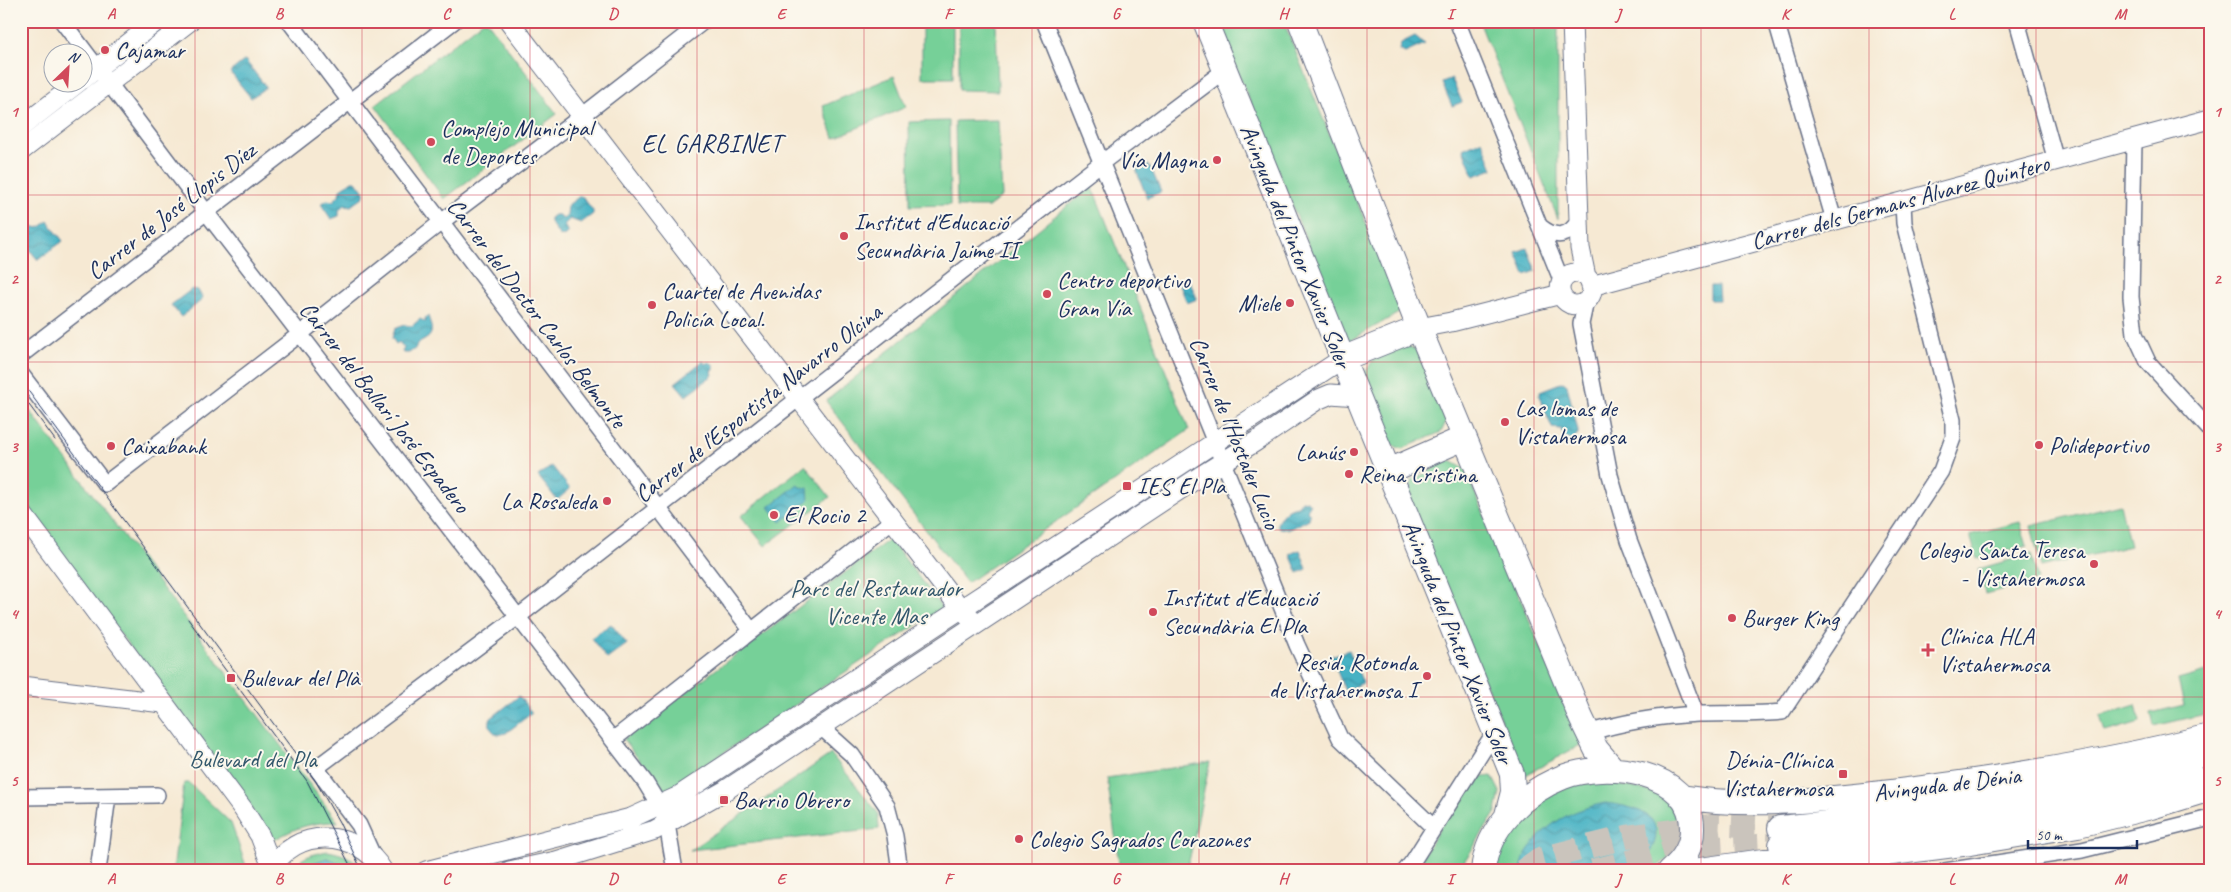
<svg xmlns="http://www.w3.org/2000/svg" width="2231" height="892" viewBox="0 0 2231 892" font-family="Caveat,sans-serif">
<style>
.green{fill:#76d098;stroke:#48807b}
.water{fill:url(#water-waves);stroke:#317091}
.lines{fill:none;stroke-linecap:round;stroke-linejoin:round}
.primary-tunnel{stroke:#cac4bc;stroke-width:24;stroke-dasharray:24 12;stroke-linecap:butt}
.minor-casing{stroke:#687087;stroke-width:18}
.tertiary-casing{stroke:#687087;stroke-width:21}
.primary-casing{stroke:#687087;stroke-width:26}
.minor{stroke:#fff;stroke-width:15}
.tertiary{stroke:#fff;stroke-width:19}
.primary{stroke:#fff;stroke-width:24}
.tram{stroke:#1b2f5e;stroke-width:1}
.grid{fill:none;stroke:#d1495b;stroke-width:1;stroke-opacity:0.55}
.poi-dot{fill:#d1495b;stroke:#fbf7ec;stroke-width:2}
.labels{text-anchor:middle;stroke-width:4;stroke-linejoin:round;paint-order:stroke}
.poi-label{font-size:24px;fill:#1b2f5e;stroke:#fbf7ec;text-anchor:start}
.street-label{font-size:24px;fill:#1b2f5e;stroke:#fbf7ec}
.park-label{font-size:24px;fill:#32576c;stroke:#fbf7ec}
.neighbourhood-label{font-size:25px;letter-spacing:1px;fill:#1b2f5e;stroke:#fbf7ec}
.neatline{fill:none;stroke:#d1495b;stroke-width:2}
.grid-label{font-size:16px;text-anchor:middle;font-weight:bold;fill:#d1495b}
</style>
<defs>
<pattern id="water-waves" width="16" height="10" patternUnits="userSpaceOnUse" patternTransform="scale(1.25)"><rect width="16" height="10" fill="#47b2c4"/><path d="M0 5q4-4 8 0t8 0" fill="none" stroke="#3a91a2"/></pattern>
</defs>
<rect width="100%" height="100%" fill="#fbf7ec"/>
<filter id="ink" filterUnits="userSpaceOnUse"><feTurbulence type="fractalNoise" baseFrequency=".02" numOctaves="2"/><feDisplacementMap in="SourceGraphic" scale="10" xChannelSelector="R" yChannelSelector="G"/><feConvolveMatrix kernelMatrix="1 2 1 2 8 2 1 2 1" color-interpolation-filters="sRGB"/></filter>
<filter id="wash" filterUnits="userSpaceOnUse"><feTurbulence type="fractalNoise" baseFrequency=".0096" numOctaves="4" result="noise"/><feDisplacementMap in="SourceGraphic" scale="20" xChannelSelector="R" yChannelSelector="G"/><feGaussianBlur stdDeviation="1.12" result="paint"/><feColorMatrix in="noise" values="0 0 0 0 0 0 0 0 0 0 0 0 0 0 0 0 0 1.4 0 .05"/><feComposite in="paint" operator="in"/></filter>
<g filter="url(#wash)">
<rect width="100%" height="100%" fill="#f6e9d3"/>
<path class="green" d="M483,21H487L557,114L444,199L375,105Z
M953,21V78H922V22Z
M959,21H996L998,91L959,90Z
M1217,21H1283L1402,311L1348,342Z
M1479,21H1558V219Z
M894,76L906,107L834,138L823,106Z
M998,120L1002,196L989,207H957L955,121Z
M949,121L950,205L910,206L909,122Z
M1092,186L1189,430L967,583L826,401Z
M1402,344L1417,350L1447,420L1441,432L1402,449L1389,444L1363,376L1373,360Z
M21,399L338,822C313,822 296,827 274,840L21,501Z
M1449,460L1465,469L1582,744L1524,776L1407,494L1413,480Z
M805,465L830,497L765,546L741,516Z
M2120,504L2130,546L2041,567L2031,526Z
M2020,522L2027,546L1977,559L1970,535Z
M890,539L942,608L664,792L623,739Z
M2031,554L2038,580L1985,594L1978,569Z
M2210,671V713L2154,726L2151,713L2184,705L2178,680Z
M2136,705L2140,722L2105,732L2100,716Z
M831,754L878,813L879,829L690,850Z
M1210,762L1187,871H1120L1107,778Z
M1492,776L1500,792L1496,812L1462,865L1458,871H1414L1460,795L1475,778Z
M184,783H189L231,823L246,866L244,871H173Z
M1576,783C1598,783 1649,785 1666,800C1674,807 1677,817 1677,827C1679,849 1669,858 1652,871H1495C1497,843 1525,810 1548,796C1557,791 1567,787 1576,783Z
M328,851C344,854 356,859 367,871H290C300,857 312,854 328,851Z"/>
<path class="water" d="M1415,36L1425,44L1405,53L1399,50L1401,43Z
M245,60L266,87L251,98L230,72Z
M1452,79L1462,102L1452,106L1442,83Z
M1482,140L1493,169L1474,176L1463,149Z
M1143,163L1150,166L1161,192L1147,198L1137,172V166Z
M352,181H356L364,192V196L351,206L345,205L339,210V216L331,219L321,204L327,200L333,201L339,195L340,190Z
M580,196L583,197L593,211V214L581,223L570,219L564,225L568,233L563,236L559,235L550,222V218L554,215H559L563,219L567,216L568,205Z
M48,221L63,241L38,260L22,241V233L30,226L39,228Z
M1527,248L1536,271L1525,275L1516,252Z
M1189,279L1197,299L1187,303L1179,283Z
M1710,286H1718L1719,300H1710Z
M192,289L198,290L203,299L181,317L171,305Z
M428,316C434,334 433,336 417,344L416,348L409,353H403L402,352L404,348L399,342L396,344L392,338L395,329L404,325L412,326L420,319L426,322L425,318Z
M703,361L705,364L709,362L714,365V370L712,372L713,375L686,396L675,383Z
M1563,382L1567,385L1578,431V434L1572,440L1563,436L1561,429L1552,428L1539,396L1540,391Z
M552,466L570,489L557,500L538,476Z
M798,484L799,487L808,488L809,500L781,522L769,507Z
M1302,500L1307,501L1310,504L1307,510L1310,515L1309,519L1289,529L1279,528L1277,524C1281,514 1288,507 1298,506Z
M1300,550L1307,569L1298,573L1290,554Z
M611,624L627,644L607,659L591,638Z
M1349,650L1363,683L1345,691L1331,656Z
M519,696L532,713L506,733L498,735C491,731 489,727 490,719Z
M1605,803C1619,805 1647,808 1654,824C1662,841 1644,866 1627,871C1616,874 1604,865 1593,871H1522C1521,862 1526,852 1532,845C1551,820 1574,810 1605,803Z
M327,858L343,864L348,871H304L310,864Z"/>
</g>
<g filter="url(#ink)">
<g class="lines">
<path class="primary-tunnel" d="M1523,871L1540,859L1627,837L1719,825L1780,828
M1593,871L1665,853L1715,848L1781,845"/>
<g class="minor-casing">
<path id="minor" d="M62,21L206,212L645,782L659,805L667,824L675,871
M289,21L751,630
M1044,21L1297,645L1340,738L1434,828
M1457,21L1562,282
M1776,21L1834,220
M2017,21L2056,161
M2134,141L2131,297L2135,334L2148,362L2210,430
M1541,227C1556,239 1569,237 1579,220
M1586,301L1581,324L1610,475L1629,540L1696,714
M21,355L454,21
M21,374L105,484L300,334L440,223L582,116L704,21
M822,728L852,755L887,806L895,836L900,871
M1588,733C1623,722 1661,716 1698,714C1726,713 1754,715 1782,712L1941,471L1953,438V420L1904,223L1903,203
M614,739L893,520
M21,797L157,795
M374,858L359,825L316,768L519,616L1100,164L1225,70
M98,871L108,796
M1405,871L1413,861L1494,733
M1945,871L2082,850L2210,818"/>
</g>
<g class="tertiary-casing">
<path id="tertiary" d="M509,21L961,609L971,618
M1572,21L1580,248L1586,277
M82,80L157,21
M21,127L79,82
M21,151L190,21
M1560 289a16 16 0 1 1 32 0a16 16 0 1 1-32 0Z
M1591,286L2210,119
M1419,328L1451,322L1561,294
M21,512L243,809L260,836L272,867
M21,686L163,703
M271,871C294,825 359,829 383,871
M426,871L631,818L677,797L938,624L1342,359
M509,871L556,861L655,830L726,790L1202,475L1255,442L1317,400L1331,394L1357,396"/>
</g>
<g class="primary-casing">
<path id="primary" d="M1205,21L1512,774L1513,792L1507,815
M1300,21L1419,328L1581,718L1596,749L1613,769
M1342,359L1419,328
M1389,471L1464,438
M1681,797C1750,808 1823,800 1892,792C1999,779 2105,762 2210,736
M1780,828C1889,817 1997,803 2103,781C2139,774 2175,762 2210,753
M1781,845C1921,832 2060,812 2196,778
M1483,871C1487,827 1524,792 1563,777C1604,761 1693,769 1692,829C1692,846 1684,860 1670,871
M1693,871L1764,861L1837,860L1970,843L2078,825L2151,807L2210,789"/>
</g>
<use href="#minor" class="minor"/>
<use href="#tertiary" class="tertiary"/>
<use href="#primary" class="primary"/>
<path class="tram" d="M21,381L315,780L339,822L362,871
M21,394L55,440
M188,619L307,781L353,871"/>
</g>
</g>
<path class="grid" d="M195,21V871M362,21V871M530,21V871M697,21V871M864,21V871M1032,21V871M1199,21V871M1367,21V871M1534,21V871M1701,21V871M1869,21V871M2036,21V871M21,195H2210M21,362H2210M21,530H2210M21,697H2210"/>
<g class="poi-dot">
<circle cx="105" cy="50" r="5"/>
<circle cx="431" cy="142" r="5"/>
<circle cx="1217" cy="160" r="5"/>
<circle cx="844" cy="236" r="5"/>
<circle cx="1047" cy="294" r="5"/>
<circle cx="1290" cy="303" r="5"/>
<circle cx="652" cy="305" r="5"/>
<circle cx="1505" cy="422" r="5"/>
<circle cx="2039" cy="445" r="5"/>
<circle cx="111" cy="446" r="5"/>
<circle cx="1354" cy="452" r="5"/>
<circle cx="1349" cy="474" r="5"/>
<rect x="1122" y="481" width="10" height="10" rx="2.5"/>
<circle cx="607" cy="501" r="5"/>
<circle cx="774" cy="515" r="5"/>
<circle cx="2094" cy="564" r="5"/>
<circle cx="1153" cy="612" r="5"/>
<circle cx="1732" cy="618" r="5"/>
<path d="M1925.5 642.5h5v5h5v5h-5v5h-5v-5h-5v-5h5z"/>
<circle cx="1427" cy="676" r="5"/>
<rect x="226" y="673" width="10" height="10" rx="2.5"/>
<rect x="1838" y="769" width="10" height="10" rx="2.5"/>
<rect x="719" y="795" width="10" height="10" rx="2.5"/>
<circle cx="1019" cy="839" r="5"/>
</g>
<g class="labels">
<g class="poi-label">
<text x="115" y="58">Cajamar</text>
<text x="441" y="136">Complejo Municipal<tspan x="441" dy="28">de Deportes</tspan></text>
<text x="1207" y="168" text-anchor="end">Vía Magna</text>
<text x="854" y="230">Institut d'Educació<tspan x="854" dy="28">Secundària Jaime II</tspan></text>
<text x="1057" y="288">Centro deportivo<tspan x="1057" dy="28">Gran Vía</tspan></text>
<text x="662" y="299">Cuartel de Avenidas<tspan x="662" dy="28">Policía Local.</tspan></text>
<text x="1280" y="311" text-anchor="end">Miele</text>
<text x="1515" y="416">Las lomas de<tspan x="1515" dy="28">Vistahermosa</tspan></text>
<text x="2049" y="453">Polideportivo</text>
<text x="121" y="454">Caixabank</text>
<text x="1344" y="460" text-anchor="end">Lanús</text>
<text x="1359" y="482">Reina Cristina</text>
<text x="1137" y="494">IES El Pla</text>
<text x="597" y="509" text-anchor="end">La Rosaleda</text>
<text x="784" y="523">El Rocio 2</text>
<text x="2084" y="558" text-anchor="end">Colegio Santa Teresa<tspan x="2084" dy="28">- Vistahermosa</tspan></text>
<text x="1163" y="606">Institut d'Educació<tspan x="1163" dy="28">Secundària El Pla</tspan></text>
<text x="1742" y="626">Burger King</text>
<text x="1939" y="644">Clínica HLA<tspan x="1939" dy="28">Vistahermosa</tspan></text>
<text x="1417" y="670" text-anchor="end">Resid. Rotonda<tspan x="1417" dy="28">de Vistahermosa I</tspan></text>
<text x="241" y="686">Bulevar del Plà</text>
<text x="1833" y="768" text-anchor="end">Dénia-Clínica<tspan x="1833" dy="28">Vistahermosa</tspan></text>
<text x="734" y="808">Barrio Obrero</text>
<text x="1029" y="847">Colegio Sagrados Corazones</text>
</g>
<g class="street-label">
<text transform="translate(1900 202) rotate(-15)" y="8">Carrer dels Germans Álvarez Quintero</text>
<text transform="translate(171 211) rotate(-38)" y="8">Carrer de José Llopis Díez</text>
<text transform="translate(1296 246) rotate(68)" y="8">Avinguda del Pintor Xavier Soler</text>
<text transform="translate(537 313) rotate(53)" y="8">Carrer del Doctor Carlos Belmonte</text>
<text transform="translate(758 403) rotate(-38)" y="8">Carrer de l'Esportista Navarro Olcina</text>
<text transform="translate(385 407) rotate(52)" y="8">Carrer del Ballarí José Espadero</text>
<text transform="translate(1235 433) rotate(68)" y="8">Carrer de l'Hostaler Lucio</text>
<text transform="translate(1458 642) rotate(68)" y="8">Avinguda del Pintor Xavier Soler</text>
<text transform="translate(1947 784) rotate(-7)" y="8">Avinguda de Dénia</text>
</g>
<g class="park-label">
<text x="876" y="596">Parc del Restaurador<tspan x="876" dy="28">Vicente Mas</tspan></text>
<text x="253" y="767">Bulevard del Pla</text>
</g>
<g class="neighbourhood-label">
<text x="712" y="152">EL GARBINET</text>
</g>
</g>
<rect width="2231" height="892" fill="none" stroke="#fbf7ec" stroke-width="55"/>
<g transform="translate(68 68) rotate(25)"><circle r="24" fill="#fbf7ec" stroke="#a1a7b3"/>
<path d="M0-4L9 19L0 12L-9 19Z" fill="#d1495b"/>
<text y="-8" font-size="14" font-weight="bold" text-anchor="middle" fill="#1b2f5e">N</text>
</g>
<path d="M2028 840v8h109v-8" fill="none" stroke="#1b2f5e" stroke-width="2.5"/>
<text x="2036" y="840" font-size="15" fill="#1b2f5e" stroke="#fbf7ec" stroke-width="4" paint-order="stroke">50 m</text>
<rect x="28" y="28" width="2176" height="836" class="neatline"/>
<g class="grid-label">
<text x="111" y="19">A</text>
<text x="279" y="19">B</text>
<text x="446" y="19">C</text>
<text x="613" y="19">D</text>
<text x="781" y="19">E</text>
<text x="948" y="19">F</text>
<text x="1116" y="19">G</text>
<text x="1283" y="19">H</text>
<text x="1450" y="19">I</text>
<text x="1618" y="19">J</text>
<text x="1785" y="19">K</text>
<text x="1952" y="19">L</text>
<text x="2120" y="19">M</text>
<text x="14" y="117">1</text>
<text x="2217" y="117">1</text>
<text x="14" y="284">2</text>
<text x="2217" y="284">2</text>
<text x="14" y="452">3</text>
<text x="2217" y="452">3</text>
<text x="14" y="619">4</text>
<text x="2217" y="619">4</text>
<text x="14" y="786">5</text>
<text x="2217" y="786">5</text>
<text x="111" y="884">A</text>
<text x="279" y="884">B</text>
<text x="446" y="884">C</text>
<text x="613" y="884">D</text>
<text x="781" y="884">E</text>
<text x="948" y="884">F</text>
<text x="1116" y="884">G</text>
<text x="1283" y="884">H</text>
<text x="1450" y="884">I</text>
<text x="1618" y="884">J</text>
<text x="1785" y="884">K</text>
<text x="1952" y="884">L</text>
<text x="2120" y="884">M</text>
</g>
</svg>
